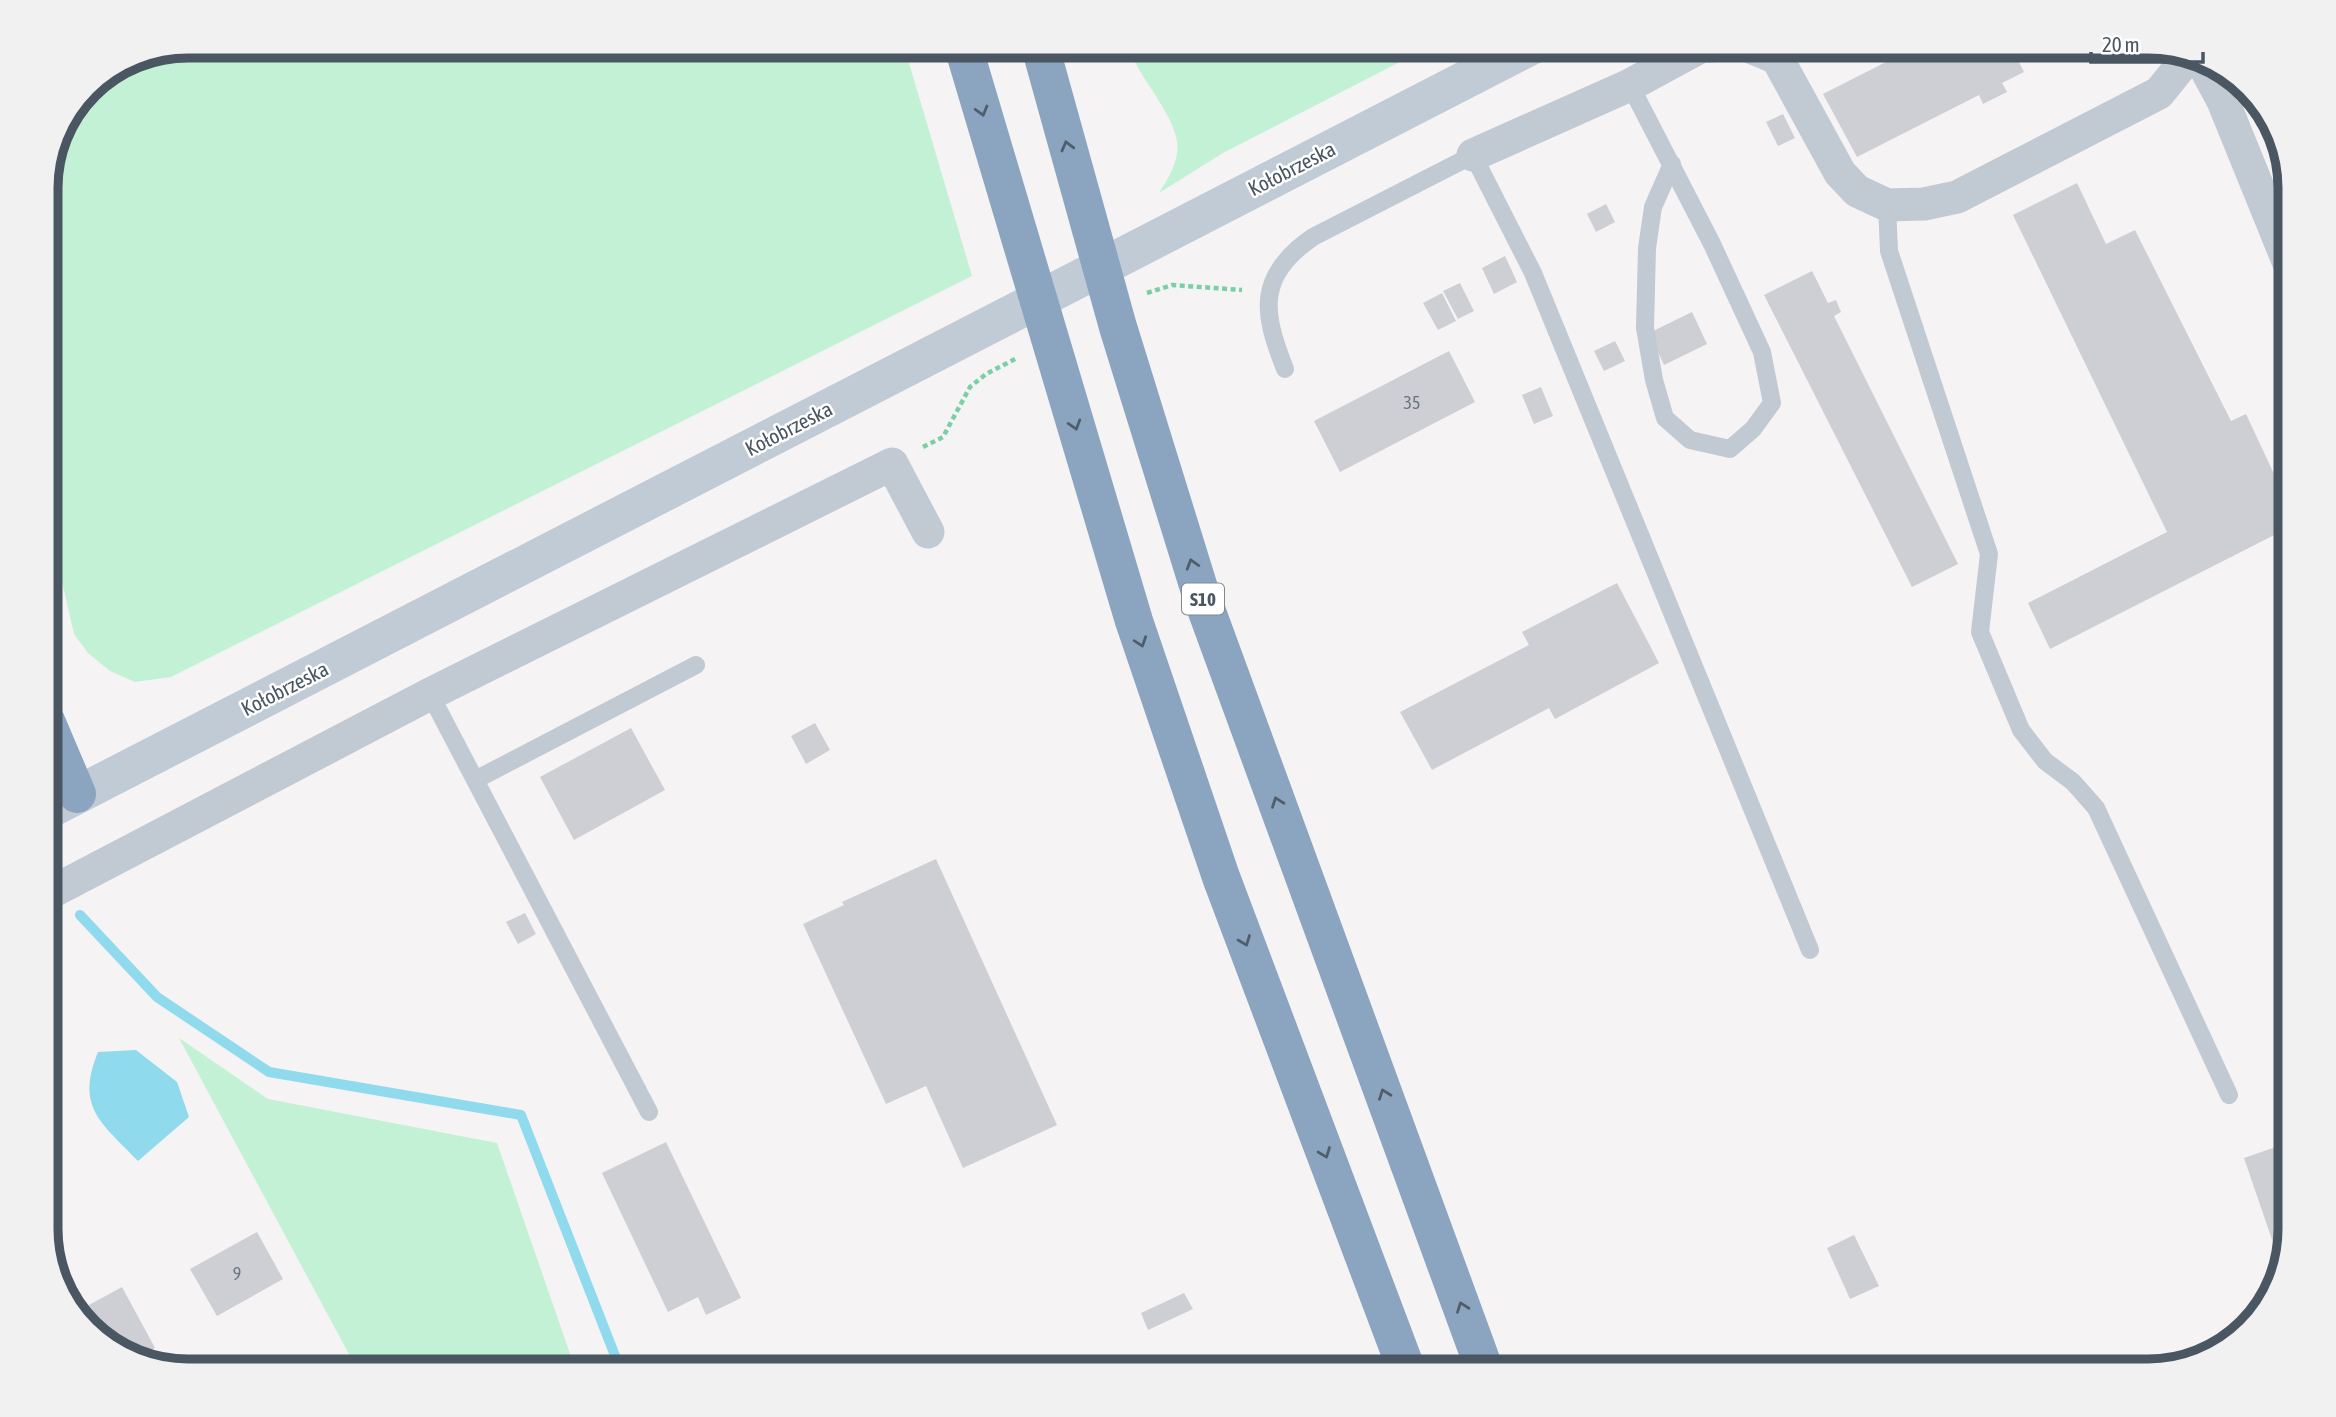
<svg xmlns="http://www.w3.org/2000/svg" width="2336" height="1417" viewBox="0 0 2336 1417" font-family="'Asap Condensed',sans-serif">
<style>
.green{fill:#c3f1d5}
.water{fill:#90daee}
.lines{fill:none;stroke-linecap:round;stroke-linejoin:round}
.stream{stroke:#90daee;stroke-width:10}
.building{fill:#cdcfd5}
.path{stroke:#7ad0a6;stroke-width:4.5;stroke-dasharray:5 3.5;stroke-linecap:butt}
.lane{stroke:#c1cad2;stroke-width:18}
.street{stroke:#c1cad2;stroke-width:33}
.secondary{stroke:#c1cbd6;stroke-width:38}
.highway{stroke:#8ba5c1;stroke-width:38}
.oneway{stroke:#505e6b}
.labels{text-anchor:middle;stroke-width:5;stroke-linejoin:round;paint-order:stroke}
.number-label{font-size:18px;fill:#6b747e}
.shield{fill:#fff;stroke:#808990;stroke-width:2}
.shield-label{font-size:19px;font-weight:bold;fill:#4a5661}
.street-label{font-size:21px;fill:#4a5661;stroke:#fff}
.rim{fill:none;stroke:#4a5661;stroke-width:9}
</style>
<rect width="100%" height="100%" fill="#f5f3f3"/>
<path class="green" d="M188,46H904L972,276L171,677L135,682L110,671L88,653L74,634L46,511V179L60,125L87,87L134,56Z
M1128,46H1431L1223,153L1159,193C1167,180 1175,168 1177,153C1183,122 1137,77 1128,46Z
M179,1038L268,1099L497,1143L576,1371H358Z"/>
<path class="water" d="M136,1050L177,1082L189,1117L138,1161C102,1123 75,1108 98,1052Z"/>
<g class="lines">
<path class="stream" d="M80,915L157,997L269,1072L521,1115L621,1371"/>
</g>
<path class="building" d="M1885,46H2011L2024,72L2002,83L2007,92L1983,104L1979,95L1857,157L1823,94L1892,59Z
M1783,114L1795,138L1778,146L1766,122Z
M2077,183L2106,244L2135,230L2231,421L2246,414L2290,508V527L2050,649L2028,603L2167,532L2013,215Z
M1606,204L1615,222L1596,232L1587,214Z
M1505,256L1517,282L1494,294L1482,268Z
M1812,271L1828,303L1836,300L1841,312L1834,316L1958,564L1912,587L1764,295Z
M1460,283L1474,311L1458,319L1443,291Z
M1442,293L1456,321L1438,330L1423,303Z
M1692,312L1707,344L1664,365L1649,333Z
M1615,341L1625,361L1604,371L1594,351Z
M1449,351L1475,402L1340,472L1314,421Z
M1541,387L1553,416L1534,424L1522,395Z
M1617,583L1659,663L1555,719L1549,708L1432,770L1400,712L1529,645L1522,632Z
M815,723L830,750L806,764L791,736Z
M631,728L665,790L574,840L540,777Z
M936,859L1057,1125L963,1168L926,1086L886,1104L803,924L844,905L842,902Z
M525,913L536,934L518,944L506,922Z
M666,1142L741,1298L706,1315L698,1297L668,1312L602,1173Z
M2290,1142V1230L2281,1266L2244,1158Z
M257,1232L283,1279L217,1316L190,1269Z
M1854,1235L1879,1286L1850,1299L1827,1248Z
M122,1287L155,1348L137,1358L116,1352L76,1312Z
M1184,1293L1193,1309L1148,1330L1141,1313Z"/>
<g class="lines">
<path class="path" d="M1147,293L1172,285L1242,290
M923,447L943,437L970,387L986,374L1017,358"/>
<path class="lane" d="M1630,85L1712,244L1762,352L1772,403L1753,429L1730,449L1690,440L1665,418L1654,380L1645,328L1647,248L1653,207L1672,164
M1887,205L1889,251L1989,554L1980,632L2021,730L2045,761L2073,782L2096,808L2229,1095
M1285,369C1262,311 1257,276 1313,237L1473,155L1533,273L1810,950
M430,694L649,1112
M477,779L696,665"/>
<path class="street" d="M1748,46L1777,58L1840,173L1857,191L1887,205L1924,204L1957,197L2159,93L2180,67L2181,55
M2201,60L2223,101L2290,266
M1473,155L1630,85L1702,46H1711
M46,895L430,694L892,464L928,532"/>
<path class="secondary" d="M46,811L1531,46"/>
<path class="highway" d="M963,46L1134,621L1221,877L1407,1371
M1040,46L1118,327L1202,598L1485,1371
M46,721L77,794"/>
</g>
<defs><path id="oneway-chevron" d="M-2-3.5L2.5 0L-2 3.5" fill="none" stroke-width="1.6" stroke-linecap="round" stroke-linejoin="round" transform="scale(1.75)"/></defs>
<g class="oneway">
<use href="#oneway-chevron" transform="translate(982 111) rotate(74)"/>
<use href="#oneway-chevron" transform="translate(1067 146) rotate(-105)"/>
<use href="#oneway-chevron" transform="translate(1075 425) rotate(73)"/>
<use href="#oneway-chevron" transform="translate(1192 564) rotate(-107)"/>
<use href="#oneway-chevron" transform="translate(1141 642) rotate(71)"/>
<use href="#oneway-chevron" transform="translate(1277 802) rotate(-110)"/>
<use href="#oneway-chevron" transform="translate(1245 941) rotate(69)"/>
<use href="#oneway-chevron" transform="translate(1384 1094) rotate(-110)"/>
<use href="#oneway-chevron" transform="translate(1325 1153) rotate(69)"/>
<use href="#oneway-chevron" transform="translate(1462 1307) rotate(-110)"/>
</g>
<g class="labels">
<g class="number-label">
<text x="1412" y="409">35</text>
<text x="237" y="1280">9</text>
</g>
<rect class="shield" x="1182" y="583.5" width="42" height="31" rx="5"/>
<g class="shield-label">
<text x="1203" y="606">S10</text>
</g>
<g class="street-label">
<text transform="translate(1292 169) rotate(-27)" y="7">Kołobrzeska</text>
<text transform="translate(789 429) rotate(-27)" y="7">Kołobrzeska</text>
<text transform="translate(285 689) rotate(-27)" y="7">Kołobrzeska</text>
</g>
</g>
<path d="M0 0H2336V1417H0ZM188 58H2148A130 130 0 0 1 2278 188V1229A130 130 0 0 1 2148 1359H188A130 130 0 0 1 58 1229V188A130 130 0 0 1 188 58Z" fill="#f1f1f2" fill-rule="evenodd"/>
<path class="rim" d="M188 58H2148A130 130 0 0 1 2278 188V1229A130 130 0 0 1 2148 1359H188A130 130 0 0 1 58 1229V188A130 130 0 0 1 188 58Z"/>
<path d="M2091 52v10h112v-10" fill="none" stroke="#4a5661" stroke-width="3.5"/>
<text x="2102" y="52" font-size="21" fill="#4a5661" stroke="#ffffff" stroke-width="5" paint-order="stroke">20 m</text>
</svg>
